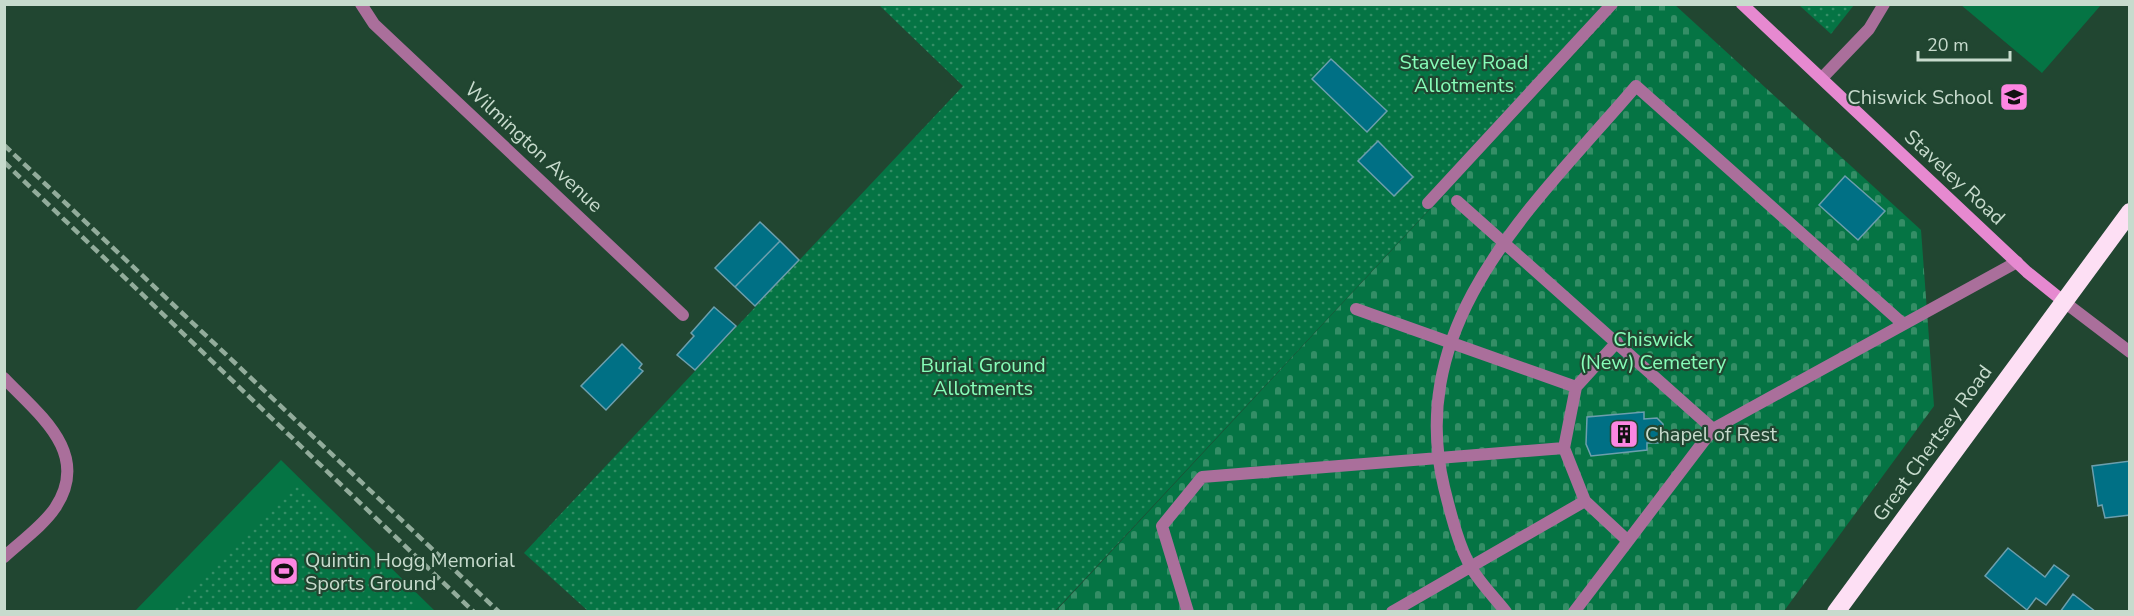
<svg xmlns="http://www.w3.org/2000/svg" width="2134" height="616" viewBox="0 0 2134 616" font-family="'Nunito Sans',sans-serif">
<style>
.grass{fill:#057444}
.cemetery{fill:url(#cemetery-stones)}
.park{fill:url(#park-dots)}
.building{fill:#007085;stroke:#6c9fad;stroke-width:1.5}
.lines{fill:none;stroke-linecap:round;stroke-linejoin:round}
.lane{stroke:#aa6f9b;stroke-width:12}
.street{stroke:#aa6f9b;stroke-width:12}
.secondary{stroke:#e689d0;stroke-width:12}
.highway{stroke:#fddff4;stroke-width:18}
.rail{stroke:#92ac9b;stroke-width:4.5;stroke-dasharray:9 4.5;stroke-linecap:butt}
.labels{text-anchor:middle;stroke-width:4.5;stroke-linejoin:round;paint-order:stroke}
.park-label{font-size:20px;fill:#87fdb8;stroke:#214631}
.poi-label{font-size:20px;fill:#c7dbcd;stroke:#214631;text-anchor:start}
.street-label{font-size:20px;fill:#c7dbcd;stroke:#214631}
</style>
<defs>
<pattern id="cemetery-stones" width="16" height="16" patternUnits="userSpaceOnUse" patternTransform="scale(1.5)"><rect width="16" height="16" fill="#057444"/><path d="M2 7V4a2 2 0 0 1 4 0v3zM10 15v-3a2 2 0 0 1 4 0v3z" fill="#348e66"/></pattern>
<pattern id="park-dots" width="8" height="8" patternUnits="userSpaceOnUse" patternTransform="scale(1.5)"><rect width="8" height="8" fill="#057444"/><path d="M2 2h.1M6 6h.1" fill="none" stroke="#348e66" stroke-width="1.8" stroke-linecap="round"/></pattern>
</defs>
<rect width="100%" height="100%" fill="#214631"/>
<path class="grass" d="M1961,5H2101L2042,73Z
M281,460L435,611L134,612Z"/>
<path class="cemetery" d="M1620,5H1675L1921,230L1934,406L1784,611L1055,612Z"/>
<path class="park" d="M879,5H1620L1055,611H588L524,553L963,86Z
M1799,5H1854L1831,34Z
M294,483L417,602L408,611H169Z"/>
<path class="building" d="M1331,59L1387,111L1367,132L1312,79Z
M1378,141L1413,177L1394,196L1358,161Z
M1845,176L1885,211L1858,240L1819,205Z
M760,222L780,241L735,287L715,268Z
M780,241L799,260L755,306L735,287Z
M714,307L736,326L695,370L677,355L694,336L691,333Z
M622,344L642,364L639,368L643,371L606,410L581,386Z
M1644,412V419L1657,418L1663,424V437L1658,443H1647V450L1591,456L1586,444L1587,417Z
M2130,461V515L2105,518L2102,505L2098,506L2092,466Z
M2008,548L2045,577L2054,565L2069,576L2046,605L2036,598L2027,610L1985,576Z
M2073,594L2096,612H2060Z"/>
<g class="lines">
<path class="lane" d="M1822,78L1869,29L1884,4
M1457,201L1713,429
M1428,203L1612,4
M1356,309L1576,387
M1628,541L1713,429L2017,262
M1188,612L1162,526L1202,477L1564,448
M1392,612L1585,501
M1506,612C1495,598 1481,584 1472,569C1459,548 1450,511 1444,487C1404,319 1537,202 1636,86L1902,323
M1574,612L1628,541L1585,501L1564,448L1576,387L1617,342"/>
<path class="street" d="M361,4L374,24L683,315
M2063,301L2130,352
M4,378C38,414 92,453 55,508C43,526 20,542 4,557"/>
<path class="secondary" d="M1742,4L2027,272L2063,301"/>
<path class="highway" d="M1836,612L2130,212"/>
<path class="rail" d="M4,145L499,612
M4,162L474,612"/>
</g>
<defs>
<g id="school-square" transform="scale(1.5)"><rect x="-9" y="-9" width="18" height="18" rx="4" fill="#fd86e2" stroke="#214631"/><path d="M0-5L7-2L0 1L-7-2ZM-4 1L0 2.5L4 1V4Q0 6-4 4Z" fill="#111"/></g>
<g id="building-square" transform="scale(1.5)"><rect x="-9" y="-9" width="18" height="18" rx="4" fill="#fd86e2" stroke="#214631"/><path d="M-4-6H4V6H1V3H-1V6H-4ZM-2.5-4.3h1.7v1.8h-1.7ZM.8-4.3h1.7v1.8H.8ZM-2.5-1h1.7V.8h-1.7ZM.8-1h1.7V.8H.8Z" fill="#111"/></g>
<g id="stadium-square" transform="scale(1.5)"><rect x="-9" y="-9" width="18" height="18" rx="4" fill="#fd86e2" stroke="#214631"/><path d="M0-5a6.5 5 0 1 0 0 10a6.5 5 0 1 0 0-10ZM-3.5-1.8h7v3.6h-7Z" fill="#111"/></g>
</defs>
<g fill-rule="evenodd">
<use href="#school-square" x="2014" y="97"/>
<use href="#building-square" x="1624" y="434"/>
<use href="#stadium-square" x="284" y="571"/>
</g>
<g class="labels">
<g class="park-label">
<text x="1464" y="69">Staveley Road<tspan x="1464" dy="23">Allotments</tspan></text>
<text x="1653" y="346">Chiswick<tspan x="1653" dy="23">(New) Cemetery</tspan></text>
<text x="983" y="372">Burial Ground<tspan x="983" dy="23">Allotments</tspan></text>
</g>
<g class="poi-label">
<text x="1993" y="104" text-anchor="end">Chiswick School</text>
<text x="1645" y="441">Chapel of Rest</text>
<text x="305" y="567">Quintin Hogg Memorial<tspan x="305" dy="23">Sports Ground</tspan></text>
</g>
<g class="street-label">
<text transform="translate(534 147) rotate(43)" y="7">Wilmington Avenue</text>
<text transform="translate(1955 177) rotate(43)" y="7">Staveley Road</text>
<text transform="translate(1932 443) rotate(-54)" y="7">Great Chertsey Road</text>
</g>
</g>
<rect width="2134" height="616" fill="none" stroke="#c7dbcd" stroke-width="12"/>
<path d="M1918 51v9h92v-9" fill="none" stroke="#c7dbcd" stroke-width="3"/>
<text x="1927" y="51" font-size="18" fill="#c7dbcd" stroke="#214631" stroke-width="4.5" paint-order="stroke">20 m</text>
</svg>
